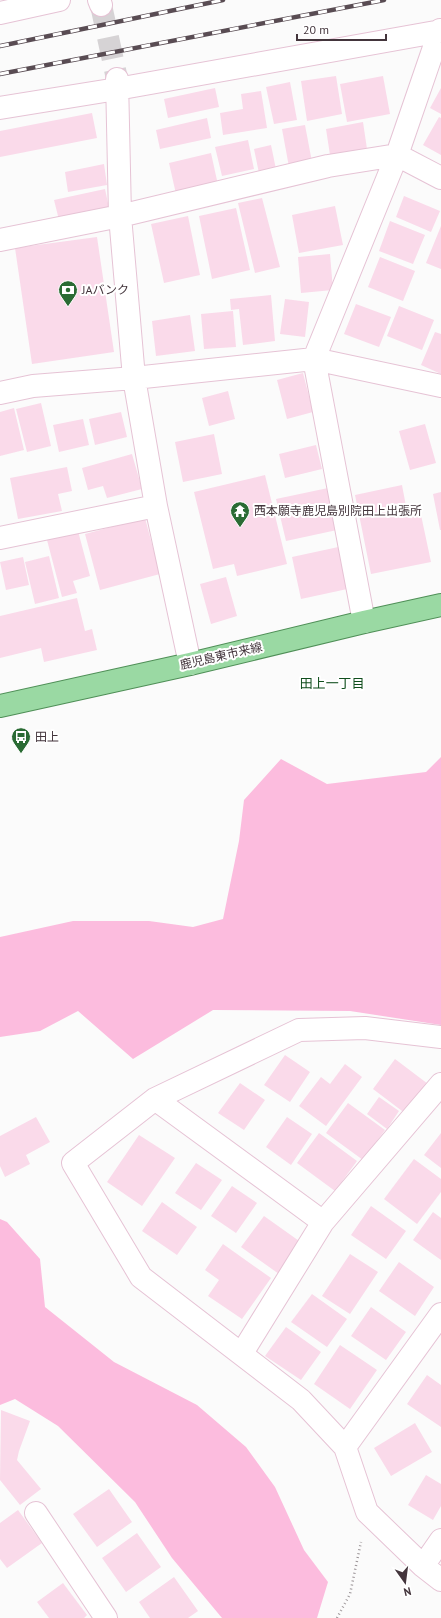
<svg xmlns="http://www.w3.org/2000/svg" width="441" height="1618" viewBox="0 0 441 1618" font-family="'PT Sans','Noto Sans JP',sans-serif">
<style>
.green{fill:#fcbcde}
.building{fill:#fadaea}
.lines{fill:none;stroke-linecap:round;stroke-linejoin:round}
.minor-tunnel{stroke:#d6d3d5;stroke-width:22;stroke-dasharray:22 11;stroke-linecap:butt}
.minor-casing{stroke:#e6c3d5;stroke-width:24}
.major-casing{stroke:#4f8f57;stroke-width:24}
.path{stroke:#9b9497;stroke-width:2.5;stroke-dasharray:1 3;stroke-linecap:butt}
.minor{stroke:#fff;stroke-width:22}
.major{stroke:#9ad9a3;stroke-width:22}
.rail-casing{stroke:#594c53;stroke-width:4.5}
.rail{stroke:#fff;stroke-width:3;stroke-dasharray:9;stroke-linecap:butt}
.labels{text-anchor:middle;stroke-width:4;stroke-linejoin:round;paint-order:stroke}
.poi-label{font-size:12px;fill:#43353c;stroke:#fff;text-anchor:start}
.street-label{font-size:12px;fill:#43353c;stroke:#fff}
.neighbourhood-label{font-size:13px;fill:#104e1d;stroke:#fff}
</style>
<rect width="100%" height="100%" fill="#fbfbfb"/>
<path class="green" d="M441,757V1025L350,1011L213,1010L133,1059L78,1011L40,1031L0,1037V937L73,921H149L193,927L223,919L239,841L244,800L281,759L327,784L426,772Z
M0,1219L7,1222L40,1259L45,1307L114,1362L197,1405L246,1447L275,1487L304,1550L328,1582L317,1618H222L172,1558L135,1502L58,1426L15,1399L0,1405Z"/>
<path class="building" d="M336,76L342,114L307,121L301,81Z
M383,76L390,114L347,122L340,84Z
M290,82L297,120L274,124L266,87Z
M215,88L219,107L168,118L164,99Z
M441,88V114L430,108Z
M261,91L267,128L223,135L220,113L243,109L241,94Z
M92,113L97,138L0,157V131Z
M439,117L441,118V155L423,145Z
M207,118L211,138L160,149L156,130Z
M363,122L367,149L330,155L326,129Z
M305,125L312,162L289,167L282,129Z
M248,140L254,169L222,176L215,147Z
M271,145L277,174L260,178L254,149Z
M211,153L218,185L176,194L169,163Z
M104,164L107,185L68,192L65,172Z
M105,189L109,208L59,220L54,200Z
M404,196L440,211L431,232L396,217Z
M262,198L280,267L255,273L238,203Z
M335,206L343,245L299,253L292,215Z
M236,208L250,270L212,279L199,216Z
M188,216L200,275L164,283L151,224Z
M390,221L425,235L413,264L379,251Z
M441,226V269L426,263Z
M97,237L114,352L32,364L15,248Z
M330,254L333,290L301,293L298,257Z
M380,257L415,271L403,301L368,287Z
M271,295L275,341L243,345L239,309L231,310L230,299Z
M285,299L309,302L305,337L280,334Z
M356,304L391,317L379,347L344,334Z
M399,306L434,320L422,350L387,336Z
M233,311L236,347L204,349L201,314Z
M190,315L195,351L156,356L152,321Z
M435,332L441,334V374L421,365Z
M303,373L313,412L287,419L277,380Z
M228,391L235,419L209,426L202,398Z
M41,403L51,446L27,452L16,409Z
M14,408L24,450L0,456V412Z
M121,412L127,437L95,445L89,419Z
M83,419L89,445L59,452L53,425Z
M425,424L436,463L410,470L399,431Z
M214,434L222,474L183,482L175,442Z
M316,445L322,469L285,478L279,454Z
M132,454L142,489L107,498L103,486L88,490L82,468Z
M67,467L72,491L58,494L62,511L18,519L10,478Z
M265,475L287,564L237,576L234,564L213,569L194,492Z
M402,485L408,517L421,515L431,562L371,574L355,495Z
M328,488L337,530L286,541L276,499Z
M441,492V530H440L433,494Z
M145,518L160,574L100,590L85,534Z
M78,531L90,576L73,581L77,593L62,597L47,540Z
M343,546L352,588L301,599L292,557Z
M49,556L59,598L35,604L25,562Z
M23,557L29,585L6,590L0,562Z
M226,577L237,616L211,624L200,584Z
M77,598L85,631L92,629L97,650L44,662L41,648L0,658V616Z
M285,1055L310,1072L290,1102L264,1085Z
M395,1059L432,1087L410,1117L373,1089Z
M345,1064L362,1077L326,1126L299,1106L321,1077L330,1084Z
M240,1083L265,1100L244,1130L218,1113Z
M379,1097L399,1111L387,1129L367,1114Z
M348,1103L385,1130L363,1160L326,1133Z
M36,1117L50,1142L26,1155L30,1164L5,1177L0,1166V1136Z
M287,1117L312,1134L291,1165L266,1147Z
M319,1133L357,1161L335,1191L297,1163Z
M441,1133V1168L424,1155Z
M139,1135L175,1158L142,1206L107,1182Z
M414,1159L441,1179V1192L417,1224L384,1199Z
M196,1163L222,1180L201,1210L175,1193Z
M232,1186L257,1203L236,1233L211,1216Z
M162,1202L197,1227L177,1255L142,1231Z
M371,1206L406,1231L386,1259L351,1235Z
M433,1212L441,1218V1260L413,1240Z
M264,1216L302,1243L279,1274L241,1247Z
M223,1244L271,1278L242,1319L208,1296L219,1280L205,1270Z
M350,1254L378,1272L350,1314L322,1296Z
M399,1262L434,1287L415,1316L379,1291Z
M312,1294L347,1319L327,1347L291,1322Z
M371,1307L406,1332L386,1360L351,1336Z
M286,1327L321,1352L301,1380L265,1356Z
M340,1345L377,1370L350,1409L314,1384Z
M427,1375L441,1385V1427L407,1404Z
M1,1410L30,1421L19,1451L17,1460L41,1489L20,1505L0,1480Z
M415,1423L432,1452L391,1476L374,1448Z
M426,1475L441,1484V1506L433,1520L408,1505Z
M109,1489L132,1522L97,1547L73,1514Z
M18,1510L42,1543L7,1568L0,1559V1523Z
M137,1533L161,1567L126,1592L102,1558Z
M174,1577L198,1611L188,1618H150L139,1602Z
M63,1583L87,1615L84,1618H49L37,1602Z"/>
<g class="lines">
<path class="minor-tunnel" d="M101,5L117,79"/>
<g class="minor-casing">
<path id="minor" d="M99,0L101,5
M0,13L59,0
M117,79L120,216L134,378L156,506L190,664
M0,108L117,89L441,31
M0,240L120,216L328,166L397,155L441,178
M0,393L33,386L134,378L314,359L441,386
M0,538L156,506
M364,622L314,359L397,155L440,30
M441,1037L365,1028L299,1030L155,1099L73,1163L141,1277L301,1400L345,1447L367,1512L423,1566L441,1580
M155,1099L323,1222
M242,1353L323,1222L441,1084
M345,1447L441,1314
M36,1513L106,1618
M423,1566L441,1540"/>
</g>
<g class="major-casing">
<path id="major" d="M0,706L190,664L364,622L441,605"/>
</g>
<path class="path" d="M337,1618L350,1594L361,1542"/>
<use href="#minor" class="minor"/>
<use href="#major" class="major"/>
<g class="rail-casing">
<path id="rail" d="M0,46L223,0
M0,74L384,0"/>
</g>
<use href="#rail" class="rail"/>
</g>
<defs>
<g id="bank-pin" transform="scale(1)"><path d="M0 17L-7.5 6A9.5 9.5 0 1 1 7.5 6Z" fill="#2a6b34" stroke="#fff"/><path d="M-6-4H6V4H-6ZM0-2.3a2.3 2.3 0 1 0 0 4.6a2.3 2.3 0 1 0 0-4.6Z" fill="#fff"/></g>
<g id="temple-pin" transform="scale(1)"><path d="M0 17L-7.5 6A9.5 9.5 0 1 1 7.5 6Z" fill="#2a6b34" stroke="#fff"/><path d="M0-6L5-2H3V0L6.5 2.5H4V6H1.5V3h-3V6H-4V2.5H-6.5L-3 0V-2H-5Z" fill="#fff"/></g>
<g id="bus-pin" transform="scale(1)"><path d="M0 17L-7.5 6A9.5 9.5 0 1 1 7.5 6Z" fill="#2a6b34" stroke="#fff"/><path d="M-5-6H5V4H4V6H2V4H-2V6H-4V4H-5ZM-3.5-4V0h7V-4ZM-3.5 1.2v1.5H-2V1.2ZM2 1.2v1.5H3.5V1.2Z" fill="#fff"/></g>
</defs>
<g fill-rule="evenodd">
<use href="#bank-pin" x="68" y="290"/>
<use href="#temple-pin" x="240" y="511"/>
<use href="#bus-pin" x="21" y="737"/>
</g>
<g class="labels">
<g class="poi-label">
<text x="82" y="294">JAバンク</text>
<text x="254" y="515">西本願寺鹿児島別院田上出張所</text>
<text x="35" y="741">田上</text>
</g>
<g class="street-label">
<text transform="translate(221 656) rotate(-13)" y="4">鹿児島東市来線</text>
</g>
<g class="neighbourhood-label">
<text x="332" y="688">田上一丁目</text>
</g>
</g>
<g transform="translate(405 1582) rotate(166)" stroke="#ffffff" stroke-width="3" paint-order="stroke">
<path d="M0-3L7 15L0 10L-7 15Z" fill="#43353c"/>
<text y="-6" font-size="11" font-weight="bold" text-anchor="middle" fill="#43353c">N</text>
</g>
<path d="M297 34v6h89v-6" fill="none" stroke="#43353c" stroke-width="2"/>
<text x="303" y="34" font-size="12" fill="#43353c" stroke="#ffffff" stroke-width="3" paint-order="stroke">20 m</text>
</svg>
